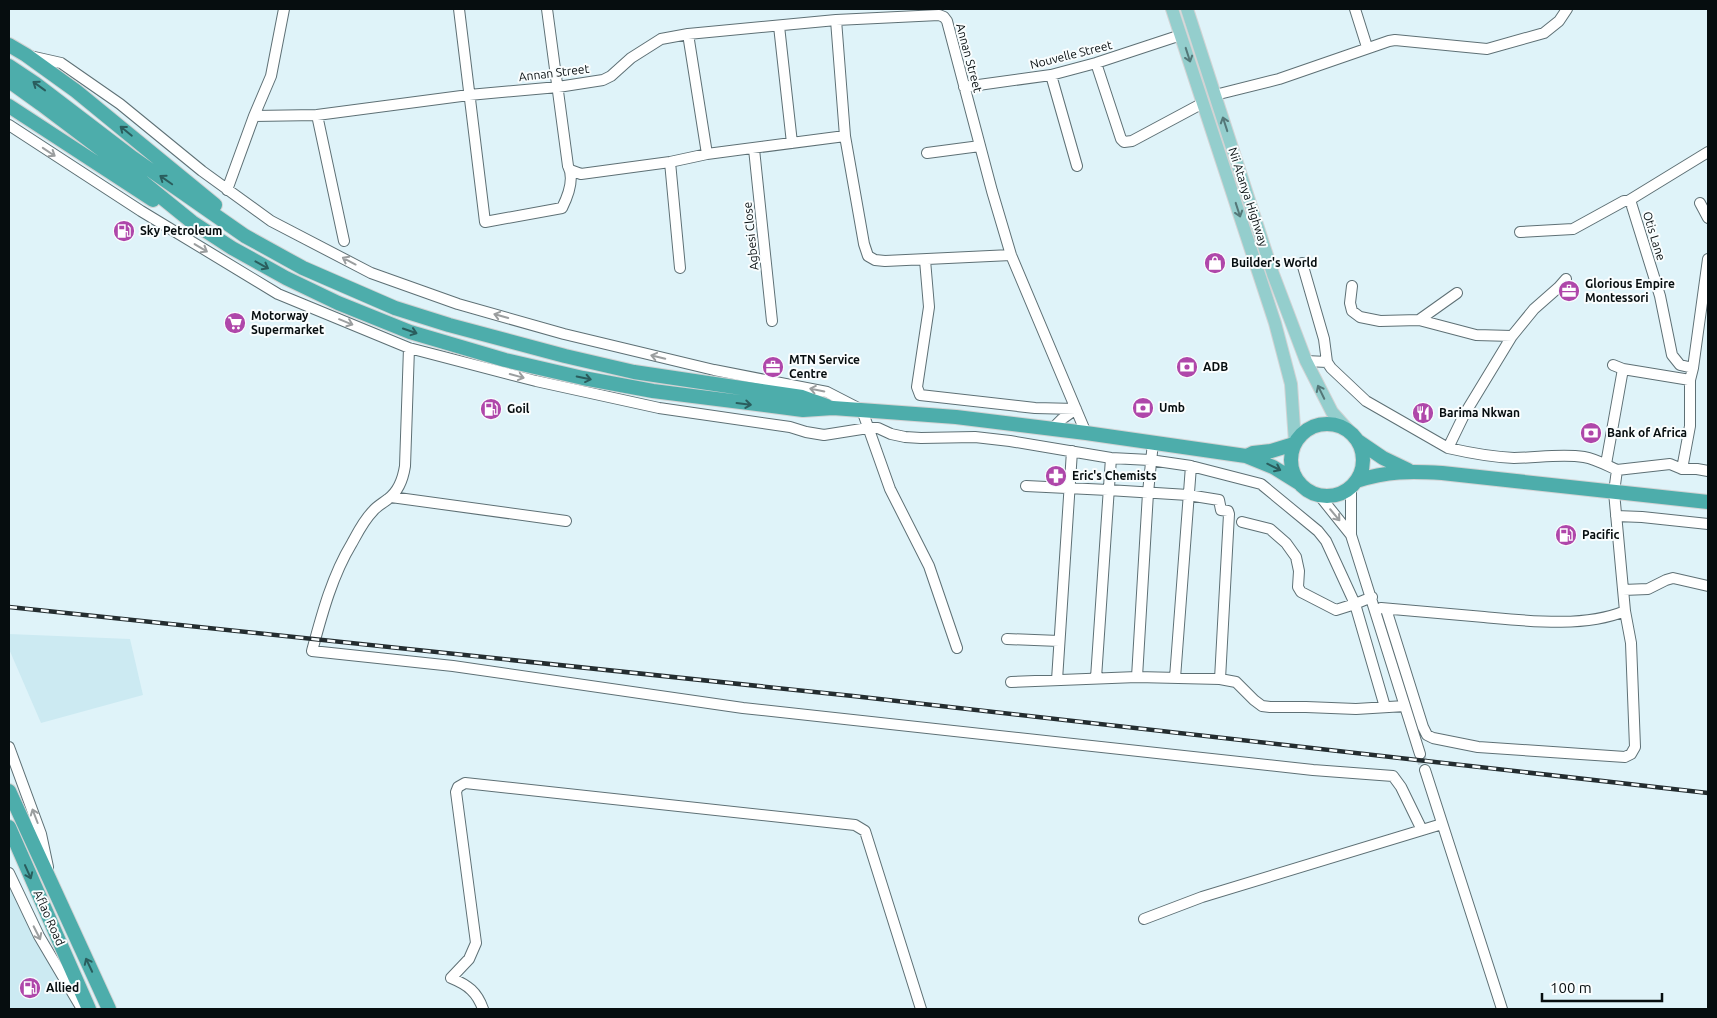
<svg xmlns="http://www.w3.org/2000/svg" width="1717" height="1018" viewBox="0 0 1717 1018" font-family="Ubuntu,sans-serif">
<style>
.built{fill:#cceaf2}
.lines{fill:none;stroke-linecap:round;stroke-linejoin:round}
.minor-tunnel{stroke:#bed0d6;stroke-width:10;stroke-dasharray:10 5;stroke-linecap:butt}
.minor-casing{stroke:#5e7075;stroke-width:12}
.major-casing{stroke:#d2d3d4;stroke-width:14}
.highway-casing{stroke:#d2d3d4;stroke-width:16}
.minor{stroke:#fff;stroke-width:10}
.major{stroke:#94cecd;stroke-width:12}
.highway{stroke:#4dadab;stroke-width:14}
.rail-casing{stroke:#242d30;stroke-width:4.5}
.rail{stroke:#f9fdfe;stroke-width:2.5;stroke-dasharray:8;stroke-linecap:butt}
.oneway{stroke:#547778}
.oneway2{stroke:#2a5d5d}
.oneway3{stroke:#9b9e9f}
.labels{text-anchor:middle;stroke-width:4;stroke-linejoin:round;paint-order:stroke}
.street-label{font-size:12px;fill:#060d0f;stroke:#f9fdfe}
.poi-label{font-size:12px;font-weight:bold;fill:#060d0f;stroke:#f9fdfe;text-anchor:start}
</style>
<rect width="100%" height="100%" fill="#dff3f9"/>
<path class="built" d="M9,634L130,639L143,695L41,723L9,649Z
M9,880L27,919L75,1009H9Z"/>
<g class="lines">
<path class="minor-tunnel" d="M1420,754L1425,770"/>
<g class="minor-casing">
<path id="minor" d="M459,9L485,222L562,208C568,196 575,179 568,166L547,9
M1355,9L1367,47
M836,20L845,136L864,244L868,256L875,260L885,261L1011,255
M779,26L792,143
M688,34L707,154
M30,56L61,63L120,104L202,171L271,221L371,273L458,304L564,334L714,370L827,392L862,410L890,489L929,566L957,648
M1096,63L1121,139L1124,142L1132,141L1203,103
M1051,75L1077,166
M964,87L1051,75L1096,63L1181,35
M1215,95L1279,79L1389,41L1395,40L1487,49L1544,33L1559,21L1567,9
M317,115L344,241
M254,116L317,115L469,95L558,87L603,80L611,76L631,58L661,39L688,34L836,20L939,15L944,17L947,21L992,191L1011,255L1086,433
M9,125L141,211L278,294L409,348L536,381L659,408L790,427L806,432L824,435L868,428H878L891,434L905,437L921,438L975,437L1010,441L1111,458L1150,460L1191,466L1261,484L1318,531L1326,541L1355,604L1385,707
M754,149L772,321
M927,153L980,146
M670,162L680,268
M570,170L581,174L670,162L707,154L845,136
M227,190L254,116L271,76L284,9
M1628,201L1708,152
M1700,203L1708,218
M1520,232L1573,229L1624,201H1628L1631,203L1660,296L1672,355L1680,365L1693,368L1690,380V426L1682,469
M925,260L929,307L917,387L920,395L1035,408L1076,409
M1302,263L1324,339L1327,362L1331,368L1366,401L1448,448
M1566,279L1559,287L1534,309L1512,336L1464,415L1448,448C1470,453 1491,457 1514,458C1537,458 1561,453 1584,457C1596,459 1606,465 1617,470
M1352,286L1350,303L1352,311L1360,317L1380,321L1419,320L1476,335L1512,336
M1419,320L1457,293
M409,348L405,466C403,479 399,491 388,499C383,503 377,506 373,511C364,520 358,532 352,543C332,576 322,614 312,651L453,666L743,708L1313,770L1393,776L1401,787L1422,830
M1306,361L1327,362
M1613,365L1623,369L1690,380
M1693,368L1708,259
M1052,429L1062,419L1076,409
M1606,464L1623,369
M1026,486L1108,490L1188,495L1219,500L1221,510L1228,511L1229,514L1220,679
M1351,487V535L1420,754
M1319,495L1351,535
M391,497L566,521
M1616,516L1642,517L1708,524
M1242,522L1270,529L1286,543L1296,557L1299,571L1298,587L1301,592L1336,610L1355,604L1372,597
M1623,590L1648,589L1666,580L1673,578L1708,586
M1381,608C1416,611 1450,614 1484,617C1528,621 1584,628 1625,611
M1386,609L1423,727L1427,735L1433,738L1478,747L1625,757L1631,754L1635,747L1631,643L1625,611L1614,492L1617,470L1670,464L1682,469H1697L1708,471
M1007,639L1059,641
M1137,677L1148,493L1153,442
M1096,678L1111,458
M1175,678L1191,466
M1057,680L1072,451
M1011,682L1137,677L1220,679L1236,682L1254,700L1262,706L1270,707H1306L1356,709L1405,706
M9,747L41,834L48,867
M1425,770L1502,1009
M9,873L39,936L82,1009
M1144,919L1202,897L1442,824
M483,1009C477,992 468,985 451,978L469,959L476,943L456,792L458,787L465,783L855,825L865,831L921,1009"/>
</g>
<g class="major-casing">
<path id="major" d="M1172,9L1275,323L1291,384L1295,442
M1187,9L1273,274L1306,361L1332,412L1349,431"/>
</g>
<g class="highway-casing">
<path id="highway" d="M9,45L26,55L76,91L215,205
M9,66L36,84L133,158L245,236L303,268L395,308L449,325L565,356L634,372L802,397L827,406
M9,81L41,104L123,166L192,222L232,248L286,278L338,303L410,332L505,360L583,378L653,391L803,410L833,408L956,417L1086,433L1246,456L1273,467L1299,483
M9,106L153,200
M1291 460a36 36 0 1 1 72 0a36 36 0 1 1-72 0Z
M1358,441L1383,458L1408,470
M1247,456L1253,453L1271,451L1294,444
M1356,481C1388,471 1409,471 1442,473L1708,502
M9,791L109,1009
M9,827L89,1009"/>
</g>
<use href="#minor" class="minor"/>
<use href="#major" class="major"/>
<use href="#highway" class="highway"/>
<g class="rail-casing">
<path id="rail" d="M9,607L853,696L1708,793"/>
</g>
<use href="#rail" class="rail"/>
</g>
<defs><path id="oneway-shaft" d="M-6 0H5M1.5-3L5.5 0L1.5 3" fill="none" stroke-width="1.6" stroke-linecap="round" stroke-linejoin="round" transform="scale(1.25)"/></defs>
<g class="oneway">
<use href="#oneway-shaft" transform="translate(1188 55) rotate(72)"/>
<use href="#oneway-shaft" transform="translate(1225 124) rotate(-108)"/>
<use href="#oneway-shaft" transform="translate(1238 210) rotate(72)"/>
<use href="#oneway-shaft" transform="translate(1321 392) rotate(-116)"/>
</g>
<g class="oneway2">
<use href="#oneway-shaft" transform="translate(39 86) rotate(-144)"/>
<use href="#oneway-shaft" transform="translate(126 131) rotate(-141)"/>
<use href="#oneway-shaft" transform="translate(166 180) rotate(-145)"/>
<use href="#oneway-shaft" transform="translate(262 265) rotate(29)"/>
<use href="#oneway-shaft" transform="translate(410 331) rotate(19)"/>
<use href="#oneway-shaft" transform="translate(584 378) rotate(12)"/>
<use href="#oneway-shaft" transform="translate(744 404) rotate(7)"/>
<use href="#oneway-shaft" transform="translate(1274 467) rotate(26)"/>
<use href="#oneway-shaft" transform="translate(28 872) rotate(66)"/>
<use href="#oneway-shaft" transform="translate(89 965) rotate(-115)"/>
</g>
<g class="oneway3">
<use href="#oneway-shaft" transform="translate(49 152) rotate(34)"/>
<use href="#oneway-shaft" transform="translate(201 248) rotate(31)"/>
<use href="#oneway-shaft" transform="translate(349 261) rotate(-152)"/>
<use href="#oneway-shaft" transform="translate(501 316) rotate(-164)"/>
<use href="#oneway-shaft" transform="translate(346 322) rotate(22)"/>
<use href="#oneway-shaft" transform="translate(658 357) rotate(-166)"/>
<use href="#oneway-shaft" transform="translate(517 376) rotate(15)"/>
<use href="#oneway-shaft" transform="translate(817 390) rotate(-169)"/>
<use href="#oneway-shaft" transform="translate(1335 515) rotate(50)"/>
<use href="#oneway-shaft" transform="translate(35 816) rotate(-111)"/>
<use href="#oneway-shaft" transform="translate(37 933) rotate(63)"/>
</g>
<defs>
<g id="fuel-disc" transform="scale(1.125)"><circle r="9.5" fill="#af47aa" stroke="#f9fdfe"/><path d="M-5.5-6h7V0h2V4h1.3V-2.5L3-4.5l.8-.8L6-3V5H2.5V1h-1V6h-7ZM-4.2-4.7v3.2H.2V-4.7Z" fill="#fff"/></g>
<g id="shop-disc" transform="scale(1.125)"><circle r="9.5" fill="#af47aa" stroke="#f9fdfe"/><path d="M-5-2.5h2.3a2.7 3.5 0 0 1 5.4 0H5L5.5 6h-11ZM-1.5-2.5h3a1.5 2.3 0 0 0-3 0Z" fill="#fff"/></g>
<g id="office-disc" transform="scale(1.125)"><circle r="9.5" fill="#af47aa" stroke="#f9fdfe"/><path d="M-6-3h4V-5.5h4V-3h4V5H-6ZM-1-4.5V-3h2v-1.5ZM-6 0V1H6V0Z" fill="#fff"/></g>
<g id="supermarket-disc" transform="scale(1.125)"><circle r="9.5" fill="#af47aa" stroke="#f9fdfe"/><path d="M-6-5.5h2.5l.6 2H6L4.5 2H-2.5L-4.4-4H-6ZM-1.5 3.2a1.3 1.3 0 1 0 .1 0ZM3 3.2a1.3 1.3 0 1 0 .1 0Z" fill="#fff"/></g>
<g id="bank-disc" transform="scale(1.125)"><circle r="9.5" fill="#af47aa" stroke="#f9fdfe"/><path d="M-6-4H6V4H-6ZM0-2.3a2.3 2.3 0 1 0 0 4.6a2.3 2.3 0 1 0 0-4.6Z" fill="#fff"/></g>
<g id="restaurant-disc" transform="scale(1.125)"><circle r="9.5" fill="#af47aa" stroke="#f9fdfe"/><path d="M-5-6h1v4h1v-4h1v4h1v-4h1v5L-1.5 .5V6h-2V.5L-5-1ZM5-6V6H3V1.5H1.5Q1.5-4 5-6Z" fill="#fff"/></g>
<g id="pharmacy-disc" transform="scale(1.125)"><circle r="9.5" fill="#af47aa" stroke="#f9fdfe"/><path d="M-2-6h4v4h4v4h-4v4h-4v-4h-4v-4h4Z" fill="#fff"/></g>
</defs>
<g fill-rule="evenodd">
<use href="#fuel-disc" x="124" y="231"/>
<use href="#shop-disc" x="1215" y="263"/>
<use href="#office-disc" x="1569" y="291"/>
<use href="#supermarket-disc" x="235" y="323"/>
<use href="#office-disc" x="773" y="367"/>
<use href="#bank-disc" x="1187" y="367"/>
<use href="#bank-disc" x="1143" y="408"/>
<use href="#fuel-disc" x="491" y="409"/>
<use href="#restaurant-disc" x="1423" y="413"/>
<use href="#bank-disc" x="1591" y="433"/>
<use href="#pharmacy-disc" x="1056" y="476"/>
<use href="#fuel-disc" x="1566" y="535"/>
<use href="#fuel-disc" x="30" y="988"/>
</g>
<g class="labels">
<g class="street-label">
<text transform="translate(1071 55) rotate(-14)" y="4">Nouvelle Street</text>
<text transform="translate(969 58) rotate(75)" y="4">Annan Street</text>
<text transform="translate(554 73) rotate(-7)" y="4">Annan Street</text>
<text transform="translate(1248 197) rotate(72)" y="4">Nii Atanya Highway</text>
<text transform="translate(751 236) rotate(-96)" y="4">Agbesi Close</text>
<text transform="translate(1654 236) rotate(73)" y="4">Otis Lane</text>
<text transform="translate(49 918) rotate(66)" y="4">Aflao Road</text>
</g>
<g class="poi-label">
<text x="140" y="235">Sky Petroleum</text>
<text x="1231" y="267">Builder's World</text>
<text x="1585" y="288">Glorious Empire<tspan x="1585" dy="14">Montessori</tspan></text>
<text x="251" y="320">Motorway<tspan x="251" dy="14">Supermarket</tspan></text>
<text x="789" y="364">MTN Service<tspan x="789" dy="14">Centre</tspan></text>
<text x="1203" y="371">ADB</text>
<text x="1159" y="412">Umb</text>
<text x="507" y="413">Goil</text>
<text x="1439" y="417">Barima Nkwan</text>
<text x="1607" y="437">Bank of Africa</text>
<text x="1072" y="480">Eric's Chemists</text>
<text x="1582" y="539">Pacific</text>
<text x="46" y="992">Allied</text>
</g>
</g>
<rect width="1717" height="1018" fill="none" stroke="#060d0f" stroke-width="20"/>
<path d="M1542 993v8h120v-8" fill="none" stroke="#060d0f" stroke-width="2.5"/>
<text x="1550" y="993" font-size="15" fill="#060d0f" stroke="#f9fdfe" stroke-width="4" paint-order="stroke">100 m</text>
</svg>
